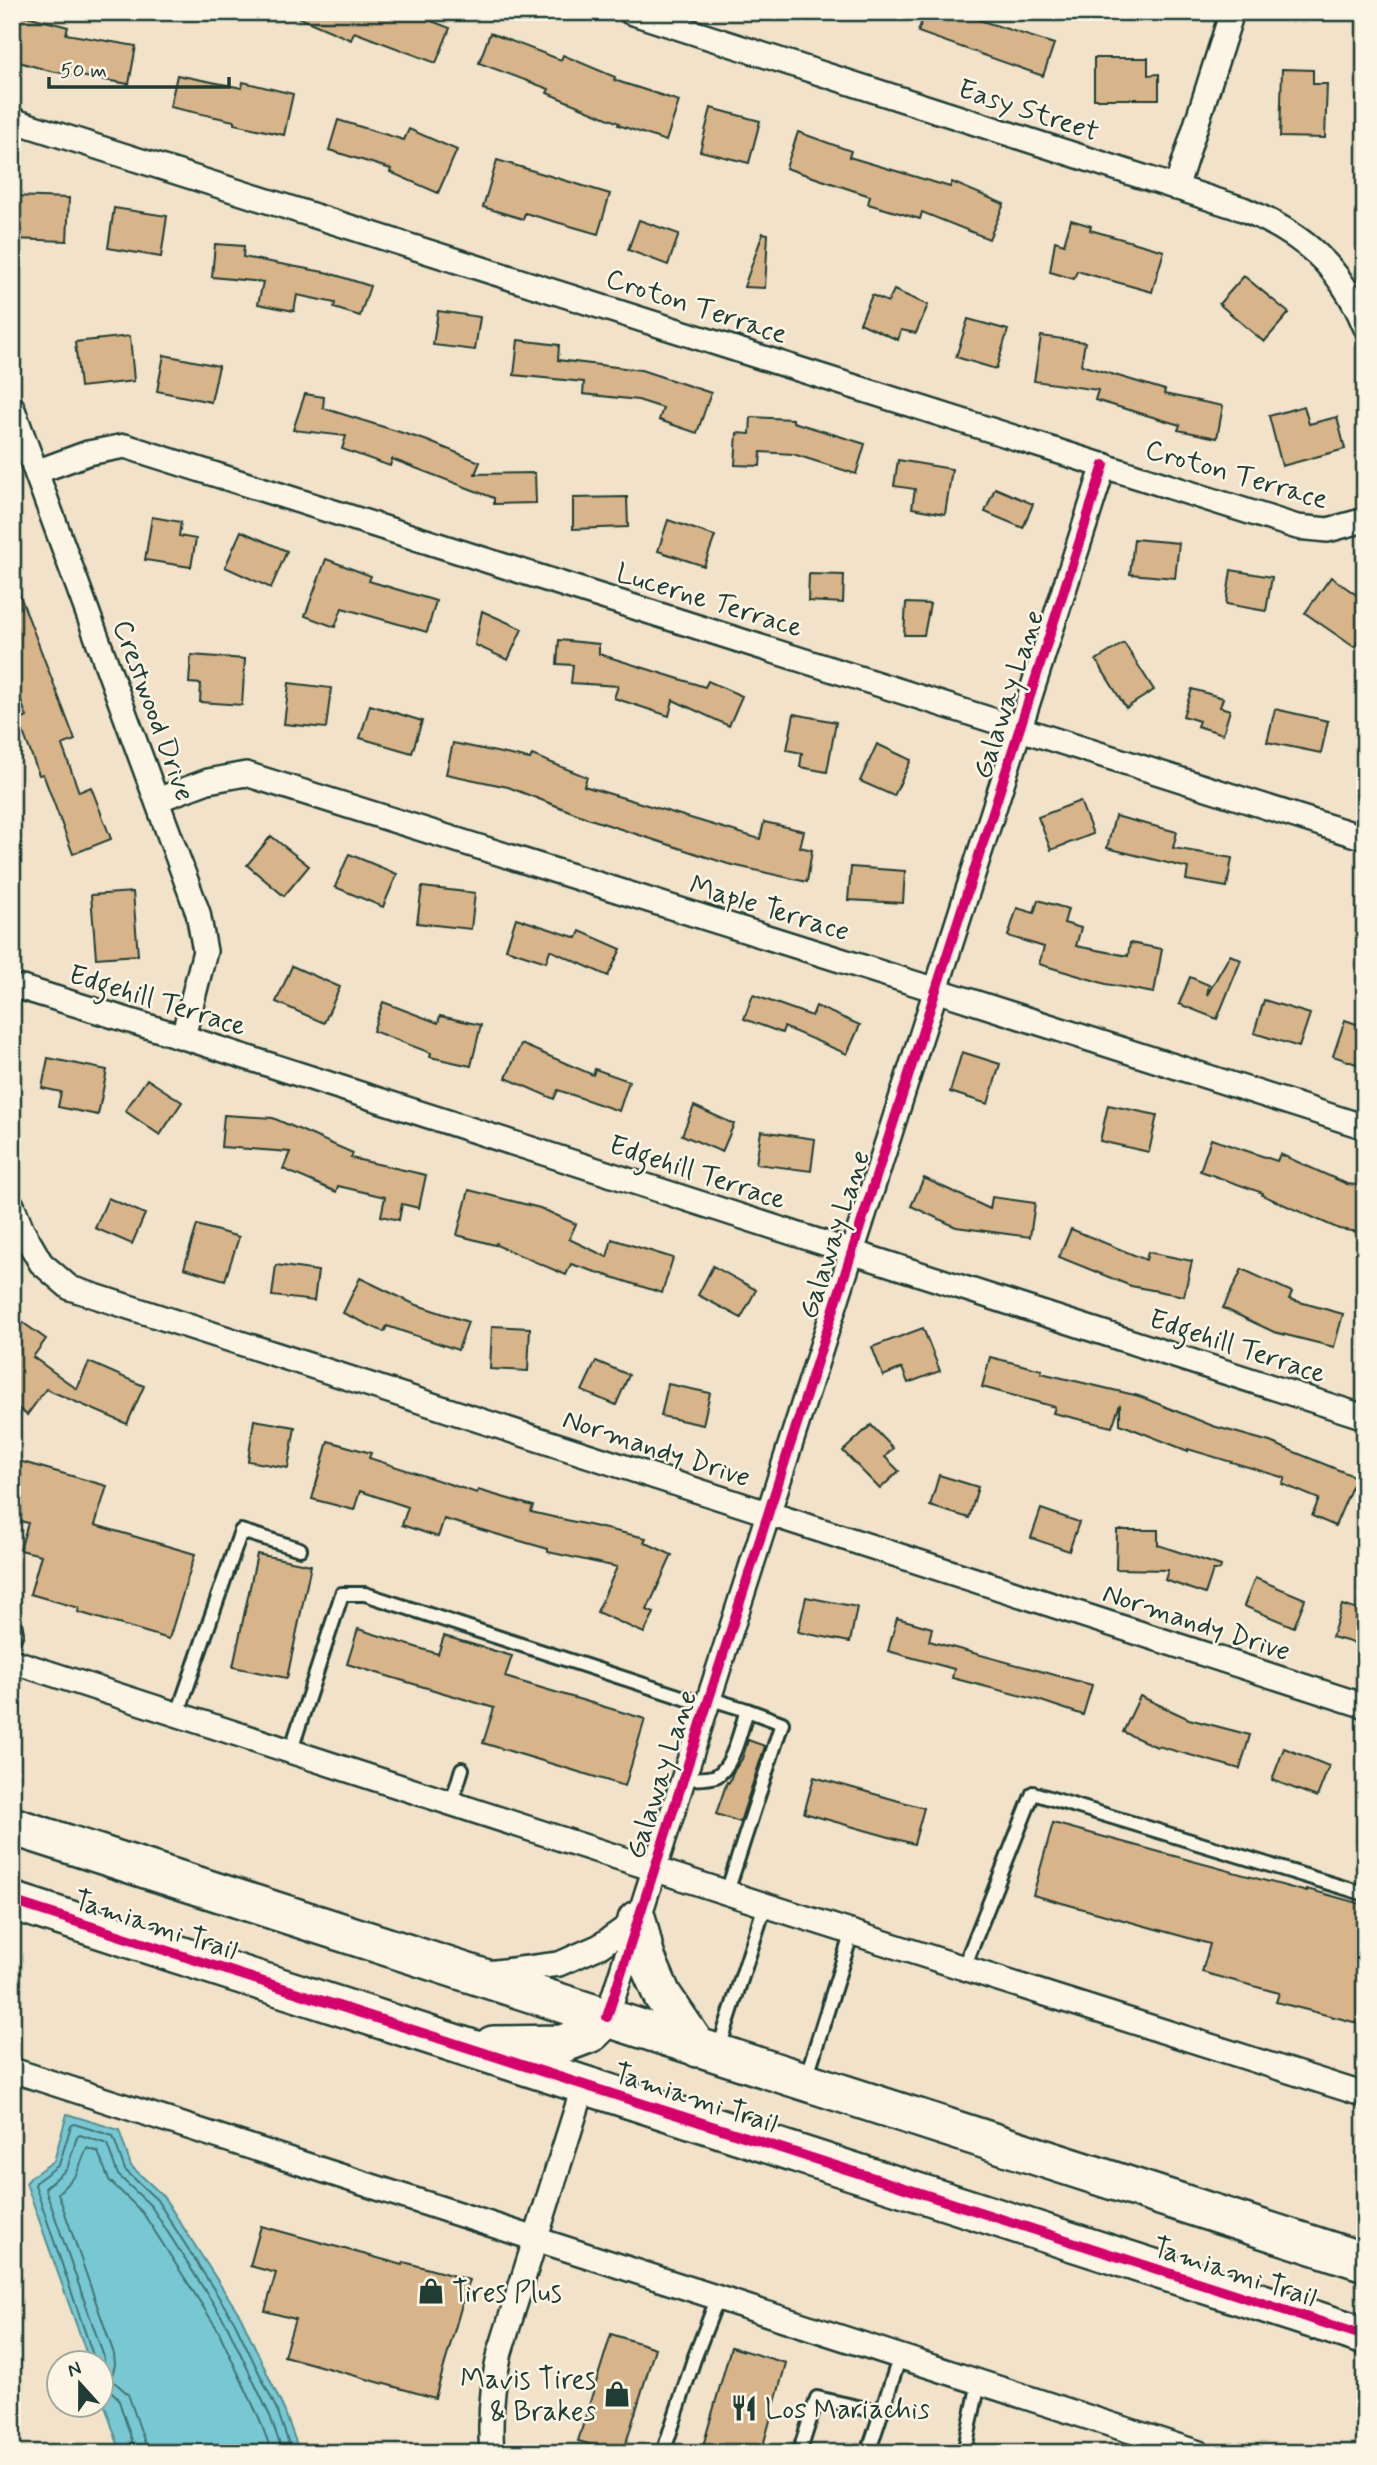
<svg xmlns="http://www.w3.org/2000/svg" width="1377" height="2465" viewBox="0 0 1377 2465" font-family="Mynerve,sans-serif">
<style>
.water{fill:#78c8d3;stroke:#549093;stroke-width:2}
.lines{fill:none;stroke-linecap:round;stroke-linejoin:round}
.shore{stroke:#437574;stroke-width:2}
.building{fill:#d7b489;stroke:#1f3d34;stroke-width:2}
.lane-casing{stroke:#1f3d34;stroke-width:18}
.street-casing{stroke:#1f3d34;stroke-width:28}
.primary-casing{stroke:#1f3d34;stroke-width:42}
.lane{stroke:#fcf5e5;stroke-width:12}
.street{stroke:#fcf5e5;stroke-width:23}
.primary{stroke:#fcf5e5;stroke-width:37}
.cycleway-casing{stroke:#fcf5e5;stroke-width:15}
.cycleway{stroke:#d6006c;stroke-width:10}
.labels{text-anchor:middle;stroke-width:5;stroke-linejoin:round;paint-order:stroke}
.street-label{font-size:28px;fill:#1f3d34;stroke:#fcf5e5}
.poi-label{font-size:28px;fill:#1f3d34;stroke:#fcf5e5;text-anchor:start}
</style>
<rect width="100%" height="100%" fill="#f1e2c9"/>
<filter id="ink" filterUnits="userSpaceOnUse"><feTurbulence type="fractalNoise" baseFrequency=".0143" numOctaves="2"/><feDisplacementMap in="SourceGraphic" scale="14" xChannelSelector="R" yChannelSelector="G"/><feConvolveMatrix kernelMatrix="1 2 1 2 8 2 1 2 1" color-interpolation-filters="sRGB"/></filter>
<g filter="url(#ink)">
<path class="water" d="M67,2114L119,2130L131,2166L163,2196L241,2317L284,2410L300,2453H121L102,2397V2364L90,2363L26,2183L32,2176L54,2161Z"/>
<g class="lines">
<path class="shore" d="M96,2364L35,2185L37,2181L59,2165L71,2126L74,2124L113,2136L125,2170L157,2200L234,2321L278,2412L292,2453
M102,2372L104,2357L45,2188L67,2169L77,2137L80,2135L107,2144L118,2175L151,2206L227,2325L270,2416L283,2453
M102,2389L111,2391L118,2398L136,2453
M146,2453L145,2443L128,2394L111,2379L115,2365L114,2354L58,2193L76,2175L87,2148L98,2152L109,2180L143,2213L218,2330L260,2420L272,2453"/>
</g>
<path class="building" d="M12,12L68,27L66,34L136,46L129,84L50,71L12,60Z
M286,12H408L450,28L436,63L354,32L351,40Z
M925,12H975L973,18L1054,44L1043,76L918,32Z
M490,33L561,60L563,55L615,77L614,80L679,101L666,141L618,125L619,123L547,93L549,89L479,63Z
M1094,58H1148V75L1159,74V99H1094Z
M1282,69L1313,70V84H1327L1325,138L1280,137Z
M177,75L242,88L243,82L293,94L284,135L234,124V121L170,107Z
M711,108L760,121L749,163L700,151Z
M338,120L404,140L409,129L457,150L438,193L390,172L391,169L329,150Z
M798,132L851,151L849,157L950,187L952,182L1004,204L989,239L922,212L920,219L868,204L870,196L786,168Z
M497,160L610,194L598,234L525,213L523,219L483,207Z
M12,196L69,198L67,241L12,239Z
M114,208L167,216L161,257L108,248Z
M639,220L679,234L668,265L628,250Z
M1071,220L1091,226L1090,230L1164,251L1152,292L1077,271L1074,279L1050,272L1055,241L1064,244Z
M763,233L768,234L765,288L744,287Z
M215,244L244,246L243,257L329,273L370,286L360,316L334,308L335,303L297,295L294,311L258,304L263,282L212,277Z
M1244,276L1289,313L1264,342L1219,304Z
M894,290L928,305L916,333L901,330L898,340L860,323L872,295L888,302Z
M438,311L480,317L475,350L433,345Z
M968,319L1008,330L996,369L956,357Z
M130,336L134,381L80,387L75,342Z
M1041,336L1085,342L1081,365L1165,390L1164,394L1223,406L1217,438L1178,430L1180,425L1095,400L1098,390L1034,381Z
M518,340L559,345L558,360L641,370L711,393L697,433L659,420L663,408L638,400L583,394L584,382L514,375Z
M164,355L219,366L211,402L157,391Z
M305,394L324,397L323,408L425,440L480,462L475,474L535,473L536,503L494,504V498L392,459L390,466L342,449L346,436L293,430Z
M1304,406L1309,424L1337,417L1345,449L1282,466L1269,416Z
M751,417L793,419V422L865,444L856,474L793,454L761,452L760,466L735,465L737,433L750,434Z
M898,460L952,469L945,514L912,508L915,489L894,486Z
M995,488L1033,504L1023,528L985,512Z
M627,497L628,527L573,529V498Z
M152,517L181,522L179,536L196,539L191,567L145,560Z
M668,520L715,536L704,566L658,551Z
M241,531L287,551L271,588L225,567Z
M1134,539L1179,543L1175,578L1130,574Z
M326,559L371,576L369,581L436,601L427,632L342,608L335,627L305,616Z
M1231,570L1272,577L1266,611L1226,604Z
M809,574L844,575L843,603L808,601Z
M1331,577L1365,601V633L1354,647L1305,613Z
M14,580L75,740L62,745L79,792L91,787L111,839L73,854L43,774L39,775L19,721L27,717L12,678Z
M906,603L930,604L924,635H904Z
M482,611L522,629L508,660L475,645Z
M559,640L599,644V654L705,687L708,681L742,696L729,726L673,700L669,716L614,698L618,686L571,683L573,665L557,664Z
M1124,643L1154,690L1126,708L1096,660Z
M191,655L245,659L242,705L200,702L201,684L189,683Z
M289,683L331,688L326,728L284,724Z
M1192,689L1223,698L1220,707L1230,710L1223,734L1197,726L1199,721L1183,716Z
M370,705L422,721L412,753L360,738Z
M1275,709L1328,721L1321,753L1267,742Z
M794,714L836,722L827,772L800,767L802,753L787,750Z
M453,743L530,759L532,755L587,777L584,786L760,839L764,822L804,831L800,847L812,850L807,882L728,864L590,819L508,787L446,774Z
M877,744L911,760L894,796L860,781Z
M1080,801L1093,834L1051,850L1038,817Z
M1115,816L1177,832L1173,848L1232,858L1227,887L1186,880L1188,868L1107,848Z
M271,836L309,866L284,896L247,865Z
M349,854L397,874L383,907L335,887Z
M851,867L905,871L903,903L848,900Z
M422,887L475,893L471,929L417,923Z
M133,892L138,955L96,958L91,895Z
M1038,900L1068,909L1064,923L1081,928L1076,946L1128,956L1130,943L1162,949L1154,993L1106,984L1039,964L1044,947L1008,936L1017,908L1034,913Z
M516,918L577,938L580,931L621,949L608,976L550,950L546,962L506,949Z
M1230,955L1241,960L1217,1019L1179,1004L1190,977L1209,985L1207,995Z
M292,966L340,987L324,1023L276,1002Z
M753,995L812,1016L816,1006L860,1025L847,1054L784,1027L782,1033L744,1019Z
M1264,1000L1310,1014L1299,1047L1254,1033Z
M383,1002L438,1023L440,1016L481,1025L471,1066L430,1057L431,1053L373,1031Z
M1345,1020L1365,1027V1067L1333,1056Z
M521,1044L593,1075L595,1069L629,1081L619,1111L558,1090L554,1099L506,1078Z
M962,1052L1000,1064L988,1104L950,1092Z
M48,1058L107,1070L98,1115L58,1107L61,1092L42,1088Z
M147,1079L182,1102L160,1135L125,1111Z
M1108,1105L1157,1115L1149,1152L1100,1141Z
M694,1106L734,1124L722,1152L682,1135Z
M224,1115L273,1118L353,1153L351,1158L426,1175L419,1208L402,1204L399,1220L381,1216L385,1197L338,1186L336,1192L283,1169L290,1152L221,1147Z
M761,1131L815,1139L811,1171L756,1164Z
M1211,1139L1277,1161L1280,1154L1347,1184L1365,1186V1233L1339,1229L1262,1195L1263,1193L1200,1171Z
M924,1178L990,1209L992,1197L1035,1203L1030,1237L956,1227L911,1206Z
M469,1190L540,1208L576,1224L569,1239L607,1257L612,1239L673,1258L662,1293L571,1264L566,1275L496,1245L497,1242L495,1245L457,1235Z
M108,1198L145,1214L132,1244L95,1228Z
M197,1225L239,1237L225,1280L184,1268Z
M1071,1229L1146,1260L1148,1252L1192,1261L1184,1296L1131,1286L1059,1257Z
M276,1265L318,1271L314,1301L272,1296Z
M713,1266L756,1290L741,1318L698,1295Z
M1242,1269L1292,1292L1289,1299L1343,1314L1334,1347L1274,1332L1223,1308Z
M360,1278L414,1304L468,1322L458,1350L387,1326L384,1332L343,1313Z
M12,1315L46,1339L33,1357L77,1389L89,1362L144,1386L127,1424L46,1389L27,1415L12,1404Z
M492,1326L530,1328L528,1371L490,1369Z
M923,1328L940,1371L908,1383L902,1368L883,1376L872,1347Z
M990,1357L1042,1370L1041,1373L1139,1396L1213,1426L1270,1442L1356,1477L1335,1526L1312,1516L1319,1499L1282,1484L1285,1478L1188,1449V1451L1120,1424V1404L1112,1427L1053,1413L1055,1407L982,1387Z
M596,1361L629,1375L616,1405L582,1391Z
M668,1384L710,1393L703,1425L661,1416Z
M254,1420L295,1427L288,1468L248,1461Z
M871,1425L893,1448L885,1457L899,1471L880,1489L843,1451Z
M328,1441L371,1453L369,1458L477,1493L478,1490L533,1506L531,1512L646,1538L644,1542L672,1555L647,1610L654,1613L644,1633L597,1612L617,1567L548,1552V1549L444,1519L438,1537L402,1525L408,1507L360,1491L354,1510L312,1499Z
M12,1459L107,1486L95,1525L195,1554L169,1639L78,1612L79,1608L30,1594L41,1555L20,1550L28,1523L12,1519Z
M939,1475L978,1487L969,1518L930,1506Z
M1041,1509L1079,1522L1069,1551L1031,1538Z
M1117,1530H1158V1545L1221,1566L1220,1570H1213L1205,1594L1165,1580L1168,1570L1116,1569Z
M257,1554L311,1565L287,1678L233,1667Z
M1255,1578L1305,1599L1294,1627L1244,1606Z
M806,1597L857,1607L850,1642L798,1632Z
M1342,1605L1365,1612V1646L1332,1637Z
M897,1618L932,1628L929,1641L1092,1685L1083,1715L1038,1700L952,1678L954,1669L888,1651Z
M358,1629L438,1654L444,1636L512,1656L505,1677L645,1719L625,1786L483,1743L494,1708L347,1664Z
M1140,1696L1189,1719L1250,1735L1240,1769L1158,1746L1157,1747L1123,1732Z
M748,1740L765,1746L740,1822L716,1814L727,1782L729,1783L733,1772L742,1759Z
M1284,1748L1329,1766L1317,1797L1272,1780Z
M814,1777L924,1808L914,1844L804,1813Z
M1053,1823L1307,1892V1889L1365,1905V2025L1276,2002L1279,1993L1202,1972L1210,1944L1033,1895Z
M261,2226L403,2265L404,2262L469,2280L435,2398L284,2356L295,2319L265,2311L276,2273L250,2266Z
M611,2334L655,2348L623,2453L578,2441Z
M731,2347L786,2363L761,2453H701Z"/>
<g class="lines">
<g class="lane-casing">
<path id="lane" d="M12,1611L16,1633L12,1642
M178,1713L241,1531L300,1549
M291,1750L342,1594H365L706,1705
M682,1778C693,1778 706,1780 716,1776C733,1768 741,1728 747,1710L708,1698
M452,1802L462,1769
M727,1892L782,1723L747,1710
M964,1967L1033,1793L1365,1894
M718,2051L765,1905
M806,2078L852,1932
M663,2453L694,2359L718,2297
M799,2453L817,2398L880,2412
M868,2453L900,2356
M964,2453L979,2382"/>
</g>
<g class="street-casing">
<path id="street" d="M630,12L1243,209C1303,234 1340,266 1365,326
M12,120L1297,527L1328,530L1365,520
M1176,188L1232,12
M12,407L198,913L205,951L183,1037
M36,472L88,453L125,446L1365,838
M157,800L208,781L246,774L936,990L1365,1127
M12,989L22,988L183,1037L1365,1417
M12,1205L22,1230L41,1263L70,1288L1365,1706
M12,1661L765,1905L1365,2095
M488,1973L559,1964L600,1946L637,1920
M607,2017L1104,465
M12,2070L1199,2453
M492,2453C489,2417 492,2386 500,2352L584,2085"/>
</g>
<g class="primary-casing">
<path id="primary" d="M12,1826C464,1970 914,2117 1365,2262
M12,1901L1365,2336
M637,1920L646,1958L662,1995L698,2048
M493,2045L562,2044L591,2033L607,2017"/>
</g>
<use href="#lane" class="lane"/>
<use href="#street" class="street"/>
<use href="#primary" class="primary"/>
<g class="cycleway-casing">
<path id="cycleway" d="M12,1901L1365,2336
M607,2017L1104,465"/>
</g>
<use href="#cycleway" class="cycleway"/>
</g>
</g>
<defs>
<g id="shop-bare" transform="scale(2.1)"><path d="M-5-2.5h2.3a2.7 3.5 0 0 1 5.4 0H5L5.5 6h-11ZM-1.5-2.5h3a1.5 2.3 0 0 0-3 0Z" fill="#1f3d34" stroke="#fcf5e5" stroke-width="2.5" paint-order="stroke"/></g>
<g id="restaurant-bare" transform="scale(2.1)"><path d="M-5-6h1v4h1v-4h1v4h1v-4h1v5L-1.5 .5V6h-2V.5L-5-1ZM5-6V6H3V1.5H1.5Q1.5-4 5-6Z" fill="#1f3d34" stroke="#fcf5e5" stroke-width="2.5" paint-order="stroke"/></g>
</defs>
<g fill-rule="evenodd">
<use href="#shop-bare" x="431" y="2291"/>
<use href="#shop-bare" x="617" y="2394"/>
<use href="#restaurant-bare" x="744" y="2408"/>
</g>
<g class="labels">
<g class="street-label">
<text transform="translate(1029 109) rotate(18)" y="10">Easy Street</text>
<text transform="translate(697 305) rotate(18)" y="10">Croton Terrace</text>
<text transform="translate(1237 473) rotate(16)" y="10">Croton Terrace</text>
<text transform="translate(710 599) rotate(17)" y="10">Lucerne Terrace</text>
<text transform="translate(1007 694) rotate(-72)" y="10">Galaway Lane</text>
<text transform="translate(155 710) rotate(70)" y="10">Crestwood Drive</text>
<text transform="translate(770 907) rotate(17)" y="10">Maple Terrace</text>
<text transform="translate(158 999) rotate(17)" y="10">Edgehill Terrace</text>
<text transform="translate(698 1171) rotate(18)" y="10">Edgehill Terrace</text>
<text transform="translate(833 1234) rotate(-72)" y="10">Galaway Lane</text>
<text transform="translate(1238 1345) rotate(18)" y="10">Edgehill Terrace</text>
<text transform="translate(657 1447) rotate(18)" y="10">Normandy Drive</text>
<text transform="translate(1197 1621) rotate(18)" y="10">Normandy Drive</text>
<text transform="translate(660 1774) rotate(-72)" y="10">Galaway Lane</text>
<text transform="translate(156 1924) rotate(18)" y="10">Tamiami Trail</text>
<text transform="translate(696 2097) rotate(18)" y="10">Tamiami Trail</text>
<text transform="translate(1235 2271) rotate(18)" y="10">Tamiami Trail</text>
</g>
<g class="poi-label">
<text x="452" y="2301">Tires Plus</text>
<text x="596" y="2388" text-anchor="end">Mavis Tires<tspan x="596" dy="32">&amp; Brakes</tspan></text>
<text x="765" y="2418">Los Mariachis</text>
</g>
</g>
<rect width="1377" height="2465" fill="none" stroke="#fcf5e5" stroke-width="42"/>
<rect x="21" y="21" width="1335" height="2423" fill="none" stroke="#1f3d34" stroke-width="2.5" filter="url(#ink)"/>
<g transform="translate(80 2384) rotate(339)"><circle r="33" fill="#fcf5e5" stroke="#a4ab9e" stroke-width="2"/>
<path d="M0-5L12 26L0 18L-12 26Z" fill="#1f3d34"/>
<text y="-10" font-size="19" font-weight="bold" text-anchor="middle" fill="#1f3d34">N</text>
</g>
<path d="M49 77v10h180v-10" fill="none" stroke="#1f3d34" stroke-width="3.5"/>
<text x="60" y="77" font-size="21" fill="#1f3d34" stroke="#fcf5e5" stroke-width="5" paint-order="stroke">50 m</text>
</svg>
